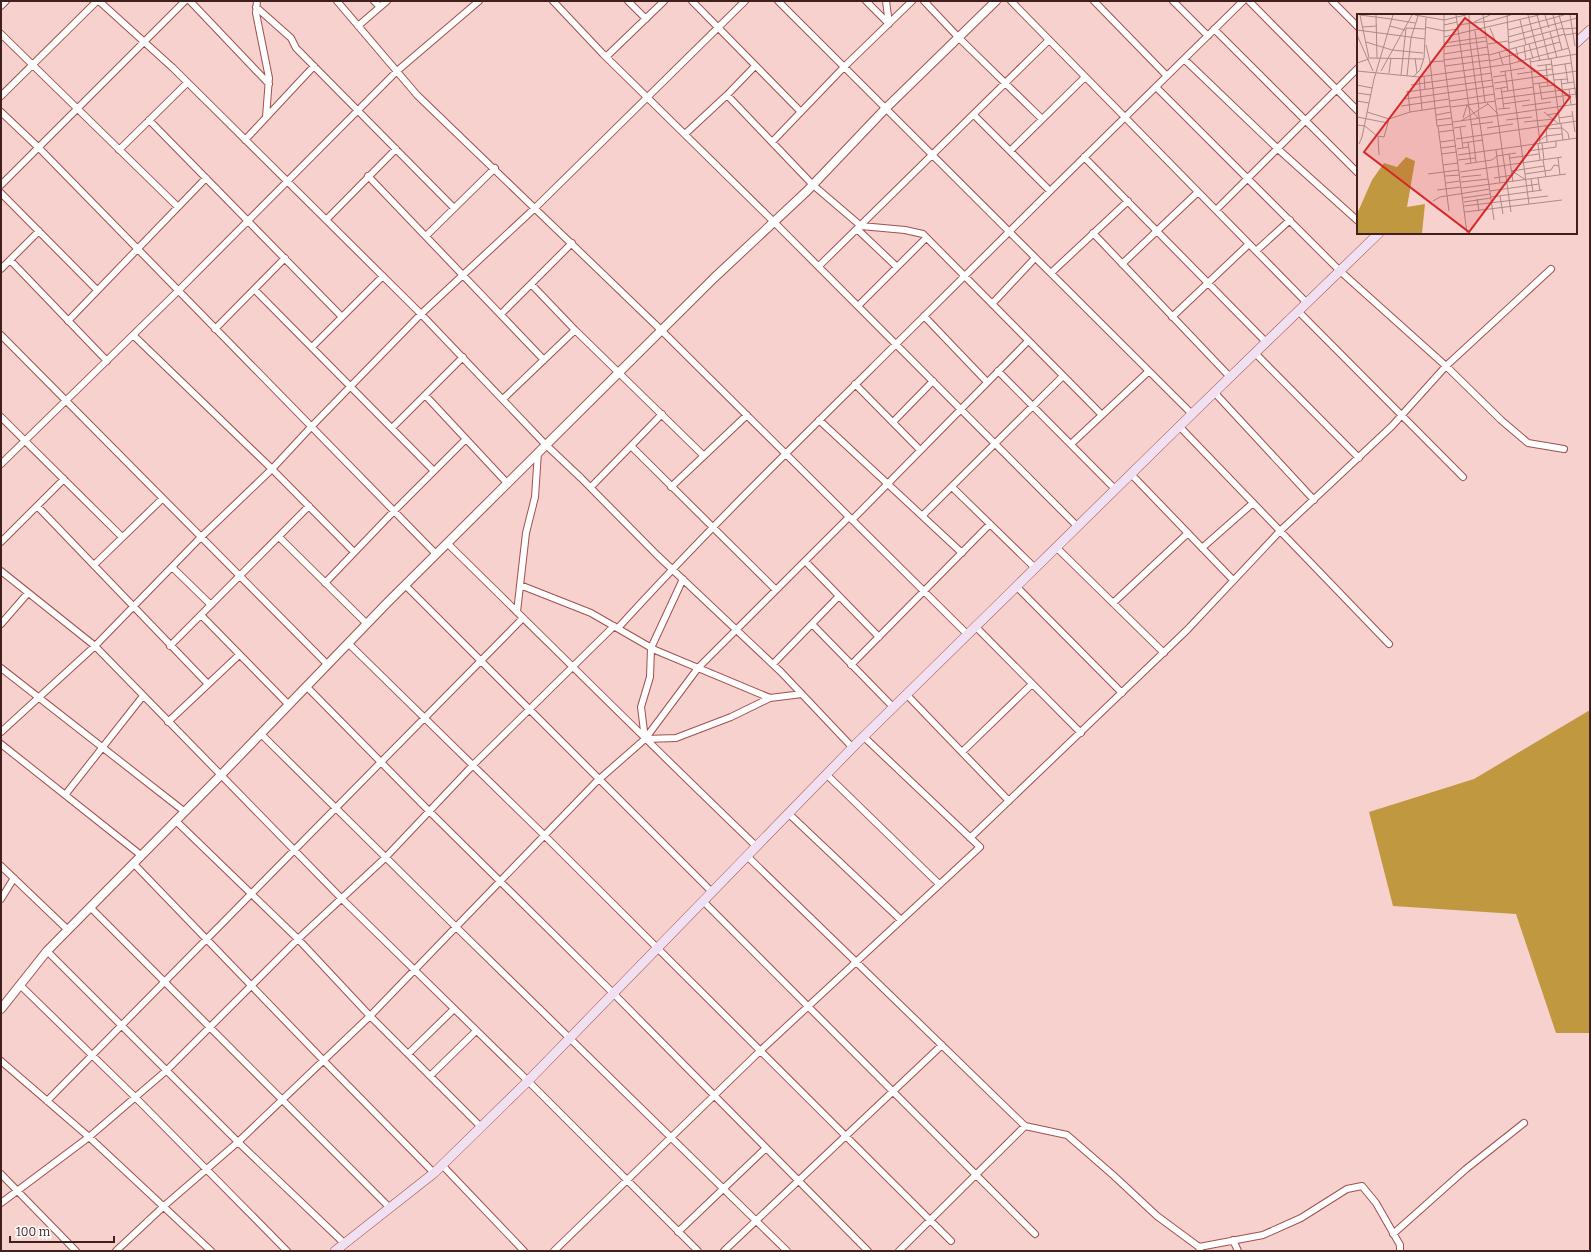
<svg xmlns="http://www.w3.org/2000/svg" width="1591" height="1252" viewBox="0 0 1591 1252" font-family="Bitter,serif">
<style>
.forest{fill:#c09840}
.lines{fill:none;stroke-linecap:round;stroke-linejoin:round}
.minor-casing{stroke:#a0514c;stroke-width:8}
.tertiary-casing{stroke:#a0514c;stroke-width:10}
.secondary-casing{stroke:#a0514c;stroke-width:10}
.minor{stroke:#fff;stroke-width:6}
.tertiary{stroke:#fff;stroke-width:8}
.secondary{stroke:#f1e0f2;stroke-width:9}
.inset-road{fill:none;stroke:#ae8a87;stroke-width:1}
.view{fill:#d62828;fill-opacity:0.15;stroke:#d62828;stroke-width:2}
.inset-edge{fill:none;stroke:#411f1d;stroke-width:2}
</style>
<rect width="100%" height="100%" fill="#f6d1cd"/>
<path class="forest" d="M1590,710V1033H1556L1516,914L1393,906L1369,812L1474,779Z"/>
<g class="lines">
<g class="minor-casing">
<path id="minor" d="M99,1L173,68L421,314L545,444L581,478L657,555L781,672L852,747
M190,1L269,84
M257,1L256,13L269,78L266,117
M337,1L417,95L661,330L967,634
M374,1L380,7
M553,1L603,54L774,222L1077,526
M628,1L646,19
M692,1L801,112
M778,1L1192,414
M866,1L889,24L886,1
M924,1L959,38L1042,119
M1011,1L1307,303
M1094,1L1167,76
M1173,1L1208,36
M1249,1L1358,111
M1332,1L1358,27
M1,6L6,1
M256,7L291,38L296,48L454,208
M358,26L387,1
M1214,29L1358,173
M1,34L178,207
M606,57L664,1
M1184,59L1278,149L1358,221
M1156,87L1340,271L1446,366L1501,420L1528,443L1564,449
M727,95L813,185L861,226L905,230L923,234L1102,415
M1,96L97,1
M1,112L39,148L436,554
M974,115L1050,191
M149,120L342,317
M685,134L727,95L755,66
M245,140L314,66
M772,142L844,67L912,1
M119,150L187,83
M1010,151L1085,77
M1084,157L1266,342
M368,176L544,360
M1,185L185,1
M1,193L97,290
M1216,210L1358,68
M326,220L396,149
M857,229L897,267
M1093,233L1230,377
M426,236L495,168
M1256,251L1290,220
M10,260L107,361
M1122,264L1198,192
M819,266L1049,40
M1,269L39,231
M1051,273L1128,201
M531,284L575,330L704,456
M255,290L434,471
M992,304L1035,258
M858,306L926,238
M1298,311L1463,477
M501,314L572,243
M924,316L987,382
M1172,317L1249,244
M68,321L206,178
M215,329L285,258
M1,335L328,665
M133,335L272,469L354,552
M312,347L383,276
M1255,353L1359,458
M998,371L1115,489
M855,384L920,450
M1214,392L1314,500
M425,395L507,483
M503,399L575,330
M1,417L122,537
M819,420L962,553
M893,422L933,381
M1179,426L1389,644
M392,428L463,357
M1071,444L1149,371
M631,446L776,590
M1,464L178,291L397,71L479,1
M1131,474L1233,580
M591,487L662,414
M671,487L747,415
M952,487L1035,568
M37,506L208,684
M922,516L1063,376
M852,520L1028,341
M279,537L367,624
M1,542L64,479
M447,543C550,644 652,746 756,846
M1056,547L1164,653
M1202,548L1253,503
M805,561L879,637
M94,565L162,499
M172,567L211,605
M1,571L95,646L342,899L528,1081L698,1251
M683,579L651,648L650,677L641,707L645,739L676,738L731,717L770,698
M325,583L394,511L465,440
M405,585L712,892
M520,585L591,613L655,650L770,698L802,694
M1016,586L1122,693
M1113,603L1188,533
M517,612L526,533L535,497L538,452
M201,615L289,705
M1,624L28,593
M812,624L893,707
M975,626L1081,733
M618,628C700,538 786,453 873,367C996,244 1119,123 1243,1
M348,643L544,835L951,1241
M170,646L309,506
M773,664L839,596
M851,665L990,524
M1,668L185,812
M307,687L429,811L613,993L868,1251
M906,694L1009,801
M168,722L239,655
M1,732L95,646L200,538L272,469L311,427L421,314L536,207L745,1
M261,734L456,927L787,1251
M1,744L142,856
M962,752L1032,684
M826,774L939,884
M65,795L143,696
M788,813L901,920
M176,821L298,939L370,1016L481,1127
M970,838L1187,630L1280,531L1392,426L1446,366L1551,269
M747,856L1025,1126L1067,1135L1113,1175L1157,1216L1199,1247L1200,1251
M134,864L324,1061L434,1173
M1,866L68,930
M1,899L14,878
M703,901L1035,1234
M91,908L390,1208
M47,951L238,1142L345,1244
M20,985L135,1097L287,1251
M408,1054L454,1009
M1,1061L89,1137L211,1251
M430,1076L476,1031
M47,1101L523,618
M442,1165L524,1251
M1,1174L76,1251
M1,1203L89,1137L167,1070L298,939L385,858L473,765L614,626
M678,1232L766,1148
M1393,1234L1466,1169L1524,1123
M1233,1240L1238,1251
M1199,1247L1263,1235L1301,1218L1347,1189L1362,1186L1376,1203L1400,1245V1251
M116,1251L164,1206L238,1142L370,1016L596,782L645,739L698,668L849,517
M554,1251L760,1051L980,847L863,736
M724,1251L942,1045
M899,1251L1025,1126"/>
</g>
<g class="tertiary-casing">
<path id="tertiary" d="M1,1009L47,951L220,776L387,603L714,278L807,191L886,108L996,1"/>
</g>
<g class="secondary-casing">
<path id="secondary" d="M1576,43L1590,30
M335,1251L434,1173L528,1081L857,743L1192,414L1379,233"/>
</g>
<use href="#minor" class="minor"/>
<use href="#tertiary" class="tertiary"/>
<use href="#secondary" class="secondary"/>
</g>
<g transform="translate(1357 14)">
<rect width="220" height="220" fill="#f6d1cd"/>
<path d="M49,143L58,147L50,193L68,190L65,219H0V200L15,166L27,149L40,153Z" fill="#c09840"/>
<path class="inset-road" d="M3,1L12,44L66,45M3,1L34,5M19,1L20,44M58,1L87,6L109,1M87,1V46L110,219M99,1L116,122M112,1L113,29L122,95M126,1L154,198M150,1L153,50L172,190M171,1L183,47M180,1L187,26M188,1L192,14M196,1L205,36M202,1L213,39L220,90M213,1L218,32M34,5L58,9M163,6L169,31M117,8L133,1M87,11L100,8M100,11L133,7L154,1M33,12L48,16M6,13L20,12M68,13L87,17M49,14L68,15M133,14L139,29M206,15L220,14M0,16L68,25M151,16L207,1M87,17L101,15M118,17L128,88M193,18L200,44M0,21L16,57M208,21L220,19M87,23L182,1M151,23L220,4M187,26L192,46M9,28L35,36L66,39M87,29L129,23M151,29L206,14M131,30L151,27M172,30L176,45M69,31L73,48M167,32L169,46M87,33L130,27M159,34L162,48M142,38L146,51M87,40L131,33M132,41L208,20M58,44L60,59M173,45L183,129M194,45L203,110M87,46L132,40M133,47L203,28M72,48L87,47M73,48L80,112L96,110M173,48L220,40M0,49L12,45M208,50L211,69M189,51L191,72M88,52L133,46M180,52L195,50M195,52L214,49M0,57L62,63L153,50L212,34M24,57L55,1M148,57L151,77M143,58L168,54M32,59L34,44M160,60L195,55M44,61L49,14M50,62L54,24L61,2M57,62L63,56L67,44L69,4M67,62L68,75M62,63L65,96M136,63L149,61M204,65L207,92M197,66L210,65M137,69L220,57M182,69L185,86M176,70L191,68M204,70L217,68M0,71L15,74M54,71L135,59M183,73L198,71M144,74L147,95M138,75L150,73M212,75L214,91M51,77L53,98M49,78L136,66M144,78L177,73M0,79L14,81M48,85L137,72M139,85L220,74M185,85L219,80M0,87L12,89M93,87L138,80M130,89L141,100M146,90L173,86M44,92L92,85M165,92L194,88M94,93L139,87M141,95L153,94M121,96L137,206M215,97L218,118M10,98L32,105L53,98L93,92M187,98L202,110M79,101L94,98M190,101L202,99M0,103L31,109M106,104L110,91L121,104M202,104L215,102M79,106L95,104M149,106L175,103M104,107L131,90M96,108L220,90M167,108L197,105M204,110L206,126M0,111L8,112L20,122L27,123L32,105M114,111L136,108M81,112L92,197M189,112L190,128M103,113L106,134M204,113L211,119L212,125M97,114L109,112M130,114L156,110M189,115L204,114M82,118L97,116M116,122L119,148M21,123L22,141M99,125L220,107M183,126L189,122L205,120M83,128L98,126M111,128L114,149M106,129L126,126M185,129L187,146M2,130L5,123L17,65L36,1M181,130L183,146M84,134L99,132M100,135L112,133M139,136L143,169M171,137L199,133V127M84,140L100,138M152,140L156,168M101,141L220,124M153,144L182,140M201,144L203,161M101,146L119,144M186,146L189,163M108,150L135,146L140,142L159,139M86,151L101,149M103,158L205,143M71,160L102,156M168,160L194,156L197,151L202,152M88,162L103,161M104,163L124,161M137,164L156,161M181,164L183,177M174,165L176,178M169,166L155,157L187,152M104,168L131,165M89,169L103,167M105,174L209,160M80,176L104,173M133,177L182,170M143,182L146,200M134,183L185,176M106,184L133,180M120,185L122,197M76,187L83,183L133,175M107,188L134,184M107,192L191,182M108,198L205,186"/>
<path class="view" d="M108,4L213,83L112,218L7,138Z"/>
<rect width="220" height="220" class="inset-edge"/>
</g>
<rect width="1591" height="1252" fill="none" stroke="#411f1d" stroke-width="4"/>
<path d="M10 1236v6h104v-6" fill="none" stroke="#411f1d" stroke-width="2"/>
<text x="16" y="1236" font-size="12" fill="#411f1d" stroke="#fcfcfc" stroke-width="3" paint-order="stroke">100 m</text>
</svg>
